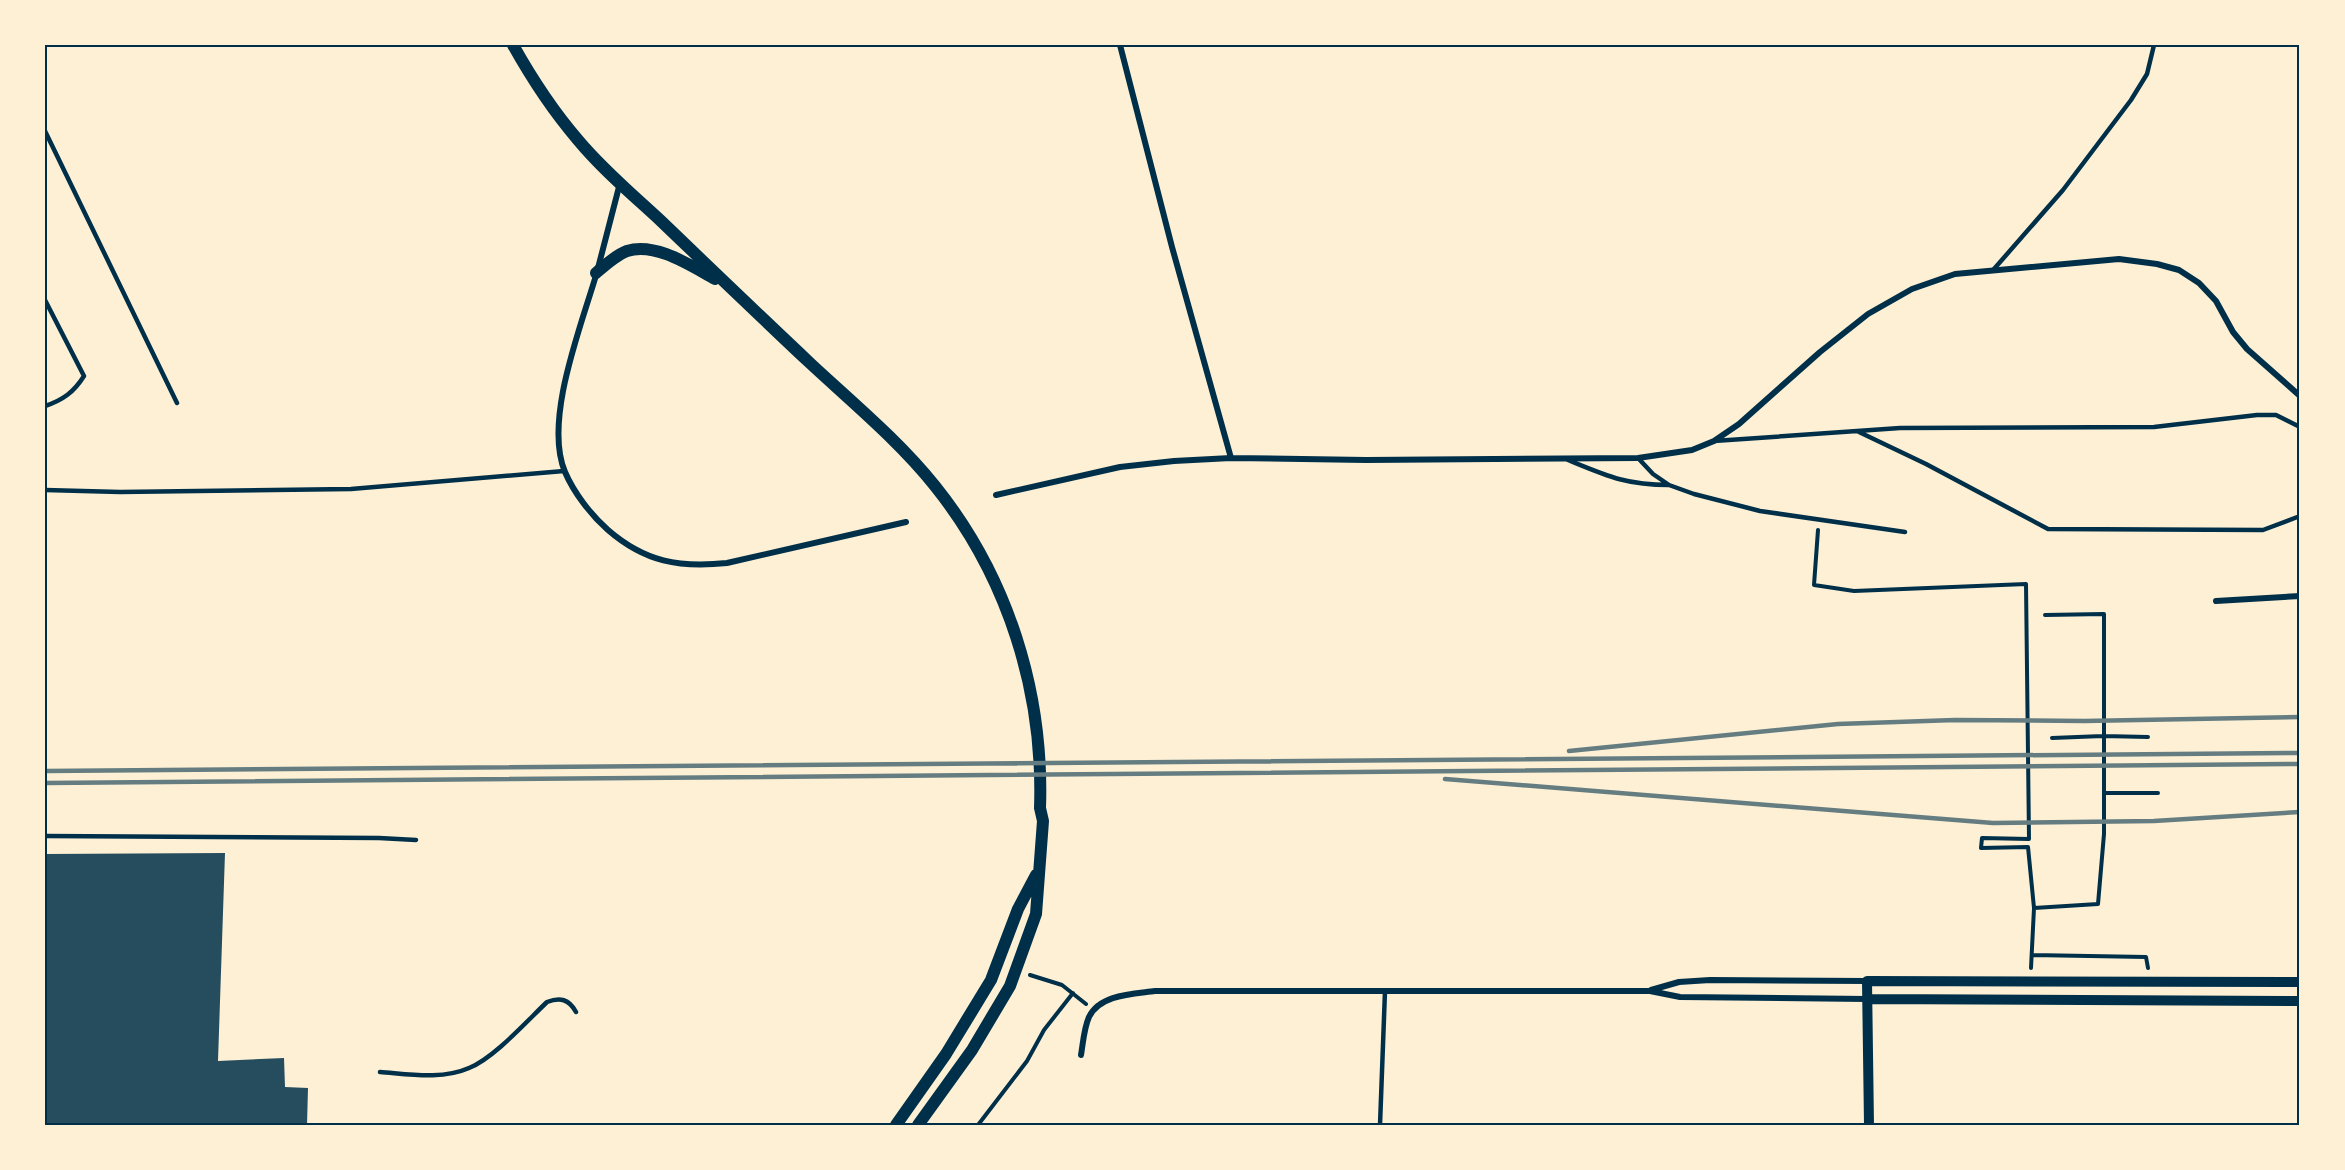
<svg xmlns="http://www.w3.org/2000/svg" width="2345" height="1170" viewBox="0 0 2345 1170" font-family="'Asap Condensed',sans-serif">
<style>
.building{fill:#264d5e}
.lines{fill:none;stroke-linecap:round;stroke-linejoin:round}
.path{stroke:#003049;stroke-width:4}
.service{stroke:#003049;stroke-width:4.5}
.minor{stroke:#003049;stroke-width:6}
.tertiary{stroke:#003049;stroke-width:10}
.secondary{stroke:#003049;stroke-width:12}
.rail{stroke:#657d81;stroke-width:4.5}
.neatline{fill:none;stroke:#003049;stroke-width:2}
</style>
<rect width="100%" height="100%" fill="#fdf0d5"/>
<path class="building" d="M225,853L218,1061L284,1058L285,1087L308,1088L307,1125H45V854Z"/>
<g class="lines">
<path class="path" d="M1818,530L1814,585L1854,591L2026,584L2029,839L1982,838L1981,848L2028,847L2034,908
M2052,738L2103,736L2148,737
M2104,793H2158
M2032,955L2146,957L2148,968
M2031,968L2034,908L2098,904L2104,834V614L2045,615
M1030,975L1062,985L1086,1004
M978,1125L1027,1061L1044,1030L1073,993"/>
<path class="service" d="M45,131L177,403
M1994,269L2063,190L2131,100L2147,74L2154,45
M45,300L84,376C74,392 63,400 45,406
M1859,432L1926,464L2048,529L2263,530L2300,516
M1714,441L1900,428L2154,427L2257,415H2276L2300,427
M1638,458L1653,474L1669,485L1694,494L1760,511L1905,532
M1568,460C1607,476 1626,485 1669,485
M45,490L120,492L351,489L564,471
M45,836L379,838L416,840
M380,1072C408,1074 442,1080 469,1068C494,1058 527,1021 547,1002C560,997 569,999 576,1012
M1380,1125L1385,991"/>
<path class="minor" d="M1120,45L1172,247L1231,458
M620,183C612,213 605,242 597,272C582,324 543,420 565,472C574,493 591,515 608,530C645,562 679,568 727,563L906,522
M996,495L1120,467L1174,461L1231,458L1366,460L1638,458L1692,450L1714,441L1739,424L1820,352L1868,314L1912,289L1955,274L2119,259L2157,264L2179,270L2199,283L2216,301L2233,332L2247,349L2300,396
M2216,601L2300,596
M1651,990L1679,982L1710,980L1867,981
M1081,1055C1083,1043 1084,1028 1089,1017C1100,994 1134,994 1155,991H1650L1680,997L1867,999"/>
<path class="tertiary" d="M1867,999L2300,1001
M1869,1125L1867,981L2300,982"/>
<path class="secondary" d="M513,45C532,79 553,111 578,140C603,170 633,195 661,221C711,269 761,317 811,364C853,403 899,441 935,486C1008,577 1044,692 1040,808L1043,821L1036,914L1010,986L972,1050L918,1125
M596,273C605,265 616,255 627,251C656,242 691,266 715,279
M896,1125L946,1054L991,980L1018,909L1036,875"/>
<path class="rail" d="M1569,751L1838,724L1955,720L2084,721L2300,717
M45,771L2300,753
M1445,779L1993,823L2154,821L2300,812
M45,783L2300,764"/>
</g>
<rect width="2345" height="1170" fill="none" stroke="#fdf0d5" stroke-width="93"/>
<rect x="46" y="46" width="2252" height="1078" class="neatline"/>
</svg>
